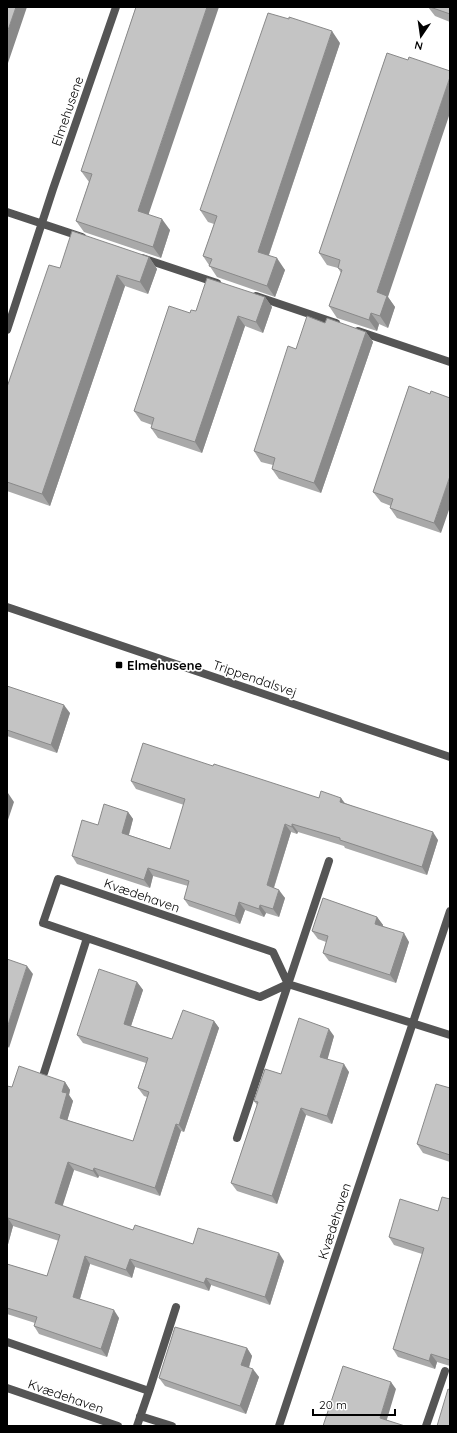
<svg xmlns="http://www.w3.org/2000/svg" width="457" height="1433" viewBox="0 0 457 1433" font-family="Quicksand,sans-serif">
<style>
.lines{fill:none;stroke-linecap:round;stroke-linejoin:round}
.minor{stroke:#555;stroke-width:8}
.tertiary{stroke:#555;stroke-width:8}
.wall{fill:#a9a9a9}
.shaded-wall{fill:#898989}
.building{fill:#c4c4c4;stroke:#898989}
.poi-dot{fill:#000;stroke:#fff;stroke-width:1.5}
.labels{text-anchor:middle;stroke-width:3.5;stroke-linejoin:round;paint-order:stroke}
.street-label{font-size:13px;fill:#000;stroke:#fff}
.poi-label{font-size:13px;font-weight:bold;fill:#000;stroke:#fff;text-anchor:start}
</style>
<rect width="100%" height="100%" fill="#fff"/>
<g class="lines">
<path class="minor" d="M7,212L82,237
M142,258L217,283
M256,296L336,323
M7,330L53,189L116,7
M358,331L450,362
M288,984L273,952L58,879L43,923L260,997L288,984L450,1035
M44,1073L87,938
M237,1138L329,861
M7,1342L149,1391L137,1426
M7,1388L118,1426
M149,1391L176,1307
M140,1416L172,1426
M279,1426L450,911
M426,1426L445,1371"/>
<path class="tertiary" d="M7,607L450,757"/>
</g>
<path class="wall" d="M136,7L149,215L170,230L161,258L84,232L76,221L89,182L81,171Z
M428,7H450V22L435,16Z
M340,43L269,255L285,270L275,297L217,277L203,256L214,224L208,222L200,210Z
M387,53L388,297L395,307L388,328L379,324L377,331L337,318L329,306L341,273L338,268L327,265L319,253Z
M149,257L157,269L148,294L125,286L50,506L7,491V387L60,268Z
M265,297L272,307L263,333L245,326L202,453L158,438L151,428L152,425L141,421L134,411L190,313Z
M325,323L366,332L373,342L321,493L279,479L272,469L273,465L261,462L254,451L296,349Z
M409,386L441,533L397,518L390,508L391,506L381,502L373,492Z
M7,686L70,713L57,753L7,736Z
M213,766L319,798L345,803L438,840L427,875L345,848L344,846L298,832L297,834L291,832L274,888L285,898L279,917L266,913L264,917L245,910L240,924L189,906L184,899L188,886L153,876L150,888L77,864L72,856L98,825L128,812L133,819L129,835L170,849L184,805L136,789L131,781Z
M377,917L383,925V926L409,942L396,983L329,961L323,953L326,942L318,939L312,931Z
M137,982L143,990L131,1026L172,1039L214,1021L219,1028L184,1132L181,1131L160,1196L99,1176L98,1178L74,1170L62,1206L133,1230L193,1244L284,1261L270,1305L211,1285L209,1291L135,1267L132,1278L90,1264L80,1299L119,1318L107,1357L39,1334L34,1326L35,1323L7,1314V1264L47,1276L59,1241L13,1226L7,1248V1086L12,1087L65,1082L70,1090L69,1095L73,1101L67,1120L133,1141L147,1097L144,1096L138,1088L146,1063L83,1043L77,1035Z
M334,1036L327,1059L349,1072L332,1124L306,1115L277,1204L237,1191L231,1183L257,1105L254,1101L281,1074Z
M450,1088V1162L423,1153L417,1144Z
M450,1199V1366L437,1362L435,1369L398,1357L393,1349L422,1254L394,1245L389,1237L438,1211Z
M247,1348L252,1356L249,1368L259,1377L246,1414L165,1386L159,1378Z"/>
<path class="shaded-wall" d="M16,7H27L7,66V33Z
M207,7H219L146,222L138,211Z
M332,31L340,43L266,263L258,252Z
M450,77V113L388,297L395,307L388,328L380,316L377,292Z
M162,219L170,230L161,258L153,247Z
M149,257L157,269L148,294L140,282Z
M277,258L285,270L275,297L267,286Z
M117,275L125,286L50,506L42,494Z
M265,297L272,307L263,333L256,322Z
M371,313L379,324L377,331L369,320Z
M238,316L245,326L202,453L195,442Z
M366,332L373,342L321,493L314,483Z
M450,476V507L441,533L434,523Z
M64,705L70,713L57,753L51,745Z
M8,793L14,802L7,823V797Z
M341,798L347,806L340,802Z
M128,812L133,819L127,841L122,833Z
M285,824L291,832L272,893L267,885Z
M292,824L298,832L297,834L292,827Z
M433,832L438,840L427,875L422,867Z
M148,868L153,876L150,888L144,880Z
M279,890L285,898L279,917L273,909Z
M239,902L245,910L240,924L235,916Z
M260,905L266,913L264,917L259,909Z
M377,917L383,925L381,932L375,924Z
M404,933L409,942L396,983L390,975Z
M27,966L33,974L9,1048L7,1045V1028Z
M137,982L143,990L129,1032L124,1024Z
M214,1021L219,1028L184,1132L179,1125Z
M329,1029L334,1036L326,1065L320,1057Z
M344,1064L349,1072L332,1124L327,1116Z
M65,1082L70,1090L69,1095L73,1101L66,1125L60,1118L62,1092Z
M301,1108L306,1115L277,1204L272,1196Z
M176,1124L181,1131L160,1196L155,1188Z
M68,1162L74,1170L61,1211L55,1203Z
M94,1168L99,1176L98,1178L93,1171Z
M8,1218L13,1226L7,1248V1221Z
M279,1253L284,1261L270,1305L265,1297Z
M85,1256L90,1264L78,1305L73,1297Z
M130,1259L135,1267L132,1278L126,1270Z
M206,1278L211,1285L209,1291L204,1283Z
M114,1310L119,1318L107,1357L101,1349Z
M247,1348L252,1356L247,1373L241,1365Z
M431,1354L437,1362L435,1369L429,1361Z
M253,1369L259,1377L246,1414L240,1406Z
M391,1382L396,1389L385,1426L380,1418Z"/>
<path class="building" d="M7,7H16L7,33Z
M136,7H207L138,211L162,219L153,247L76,221L92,174L81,171Z
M430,7H450V14Z
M268,13L289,19V17L332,31L258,252L277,258L267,286L209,266L212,259L203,256L217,216L200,210Z
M387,53L408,60L409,57L450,71V77L377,292L387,296L380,316L371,313L369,320L329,306L342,270L338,268L340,260L319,253Z
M72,231L149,257L140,282L117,275L42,494L7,482V387L49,265L60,268Z
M207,278L265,297L256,322L238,316L195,442L151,428L154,418L134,411L169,306L190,313L191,310L196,311Z
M307,316L325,323L327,318L366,332L314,483L272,469L275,458L254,451L288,346L296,349Z
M409,386L430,394L431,391L450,398V476L434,523L390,508L393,499L373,492Z
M7,686L64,705L51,745L7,730Z
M143,743L213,766L214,764L319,798L321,791L341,798L340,802L433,832L422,867L340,840V838L292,824V827L285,824L267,885L279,890L273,909L260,905L259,909L239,902L235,916L184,899L189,881L148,868L144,880L72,856L82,820L98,825L104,804L128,812L122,833L170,849L185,799L131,781Z
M323,898L377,917L375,924L404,933L390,975L323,953L328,936L312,931Z
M7,959L27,966L7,1028Z
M99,969L137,982L124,1024L172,1039L183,1010L214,1021L179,1125L176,1124L155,1188L94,1168L93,1171L68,1162L55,1203L133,1230L135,1225L193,1244L198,1228L279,1253L265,1297L206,1278L204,1283L130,1259L126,1270L85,1256L73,1297L114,1310L101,1349L34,1326L37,1317L7,1308V1264L47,1276L60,1235L8,1218L7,1221V1086L12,1087L19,1066L65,1082L62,1092L67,1093L60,1118L133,1141L149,1092L138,1088L148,1058L77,1035Z
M299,1018L329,1029L320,1057L344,1064L327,1116L301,1108L272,1196L231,1183L258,1102L254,1101L265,1069L281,1074Z
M436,1084L450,1088V1155L417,1144Z
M442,1197L450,1199V1360L431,1354L429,1361L393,1349L424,1248L389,1237L400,1199L438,1211Z
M175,1327L247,1348L241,1365L253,1369L240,1406L159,1378Z
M343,1366L391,1382L380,1418L405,1426H323Z
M448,1389L450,1390V1426H437Z"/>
<rect class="poi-dot" x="115" y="661" width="8" height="8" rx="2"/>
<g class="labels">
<g class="street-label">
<text transform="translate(67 111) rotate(-71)" y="5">Elmehusene</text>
<text transform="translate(255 678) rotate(19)" y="5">Trippendalsvej</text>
<text transform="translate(142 895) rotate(19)" y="5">Kvædehaven</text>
<text transform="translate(334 1221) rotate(-72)" y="5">Kvædehaven</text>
<text transform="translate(66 1396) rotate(19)" y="5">Kvædehaven</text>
</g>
<g class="poi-label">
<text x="127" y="670">Elmehusene</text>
</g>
</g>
<rect width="457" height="1433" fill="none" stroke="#000000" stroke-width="16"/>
<g transform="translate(421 36) rotate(193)" stroke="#ffffff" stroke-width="3" paint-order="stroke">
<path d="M0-3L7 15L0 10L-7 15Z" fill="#000000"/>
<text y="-6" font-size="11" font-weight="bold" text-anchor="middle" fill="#000000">N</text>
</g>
<path d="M313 1409v6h82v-6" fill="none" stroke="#000000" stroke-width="2"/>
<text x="319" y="1409" font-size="12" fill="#000000" stroke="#ffffff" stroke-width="3" paint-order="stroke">20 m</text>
</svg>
